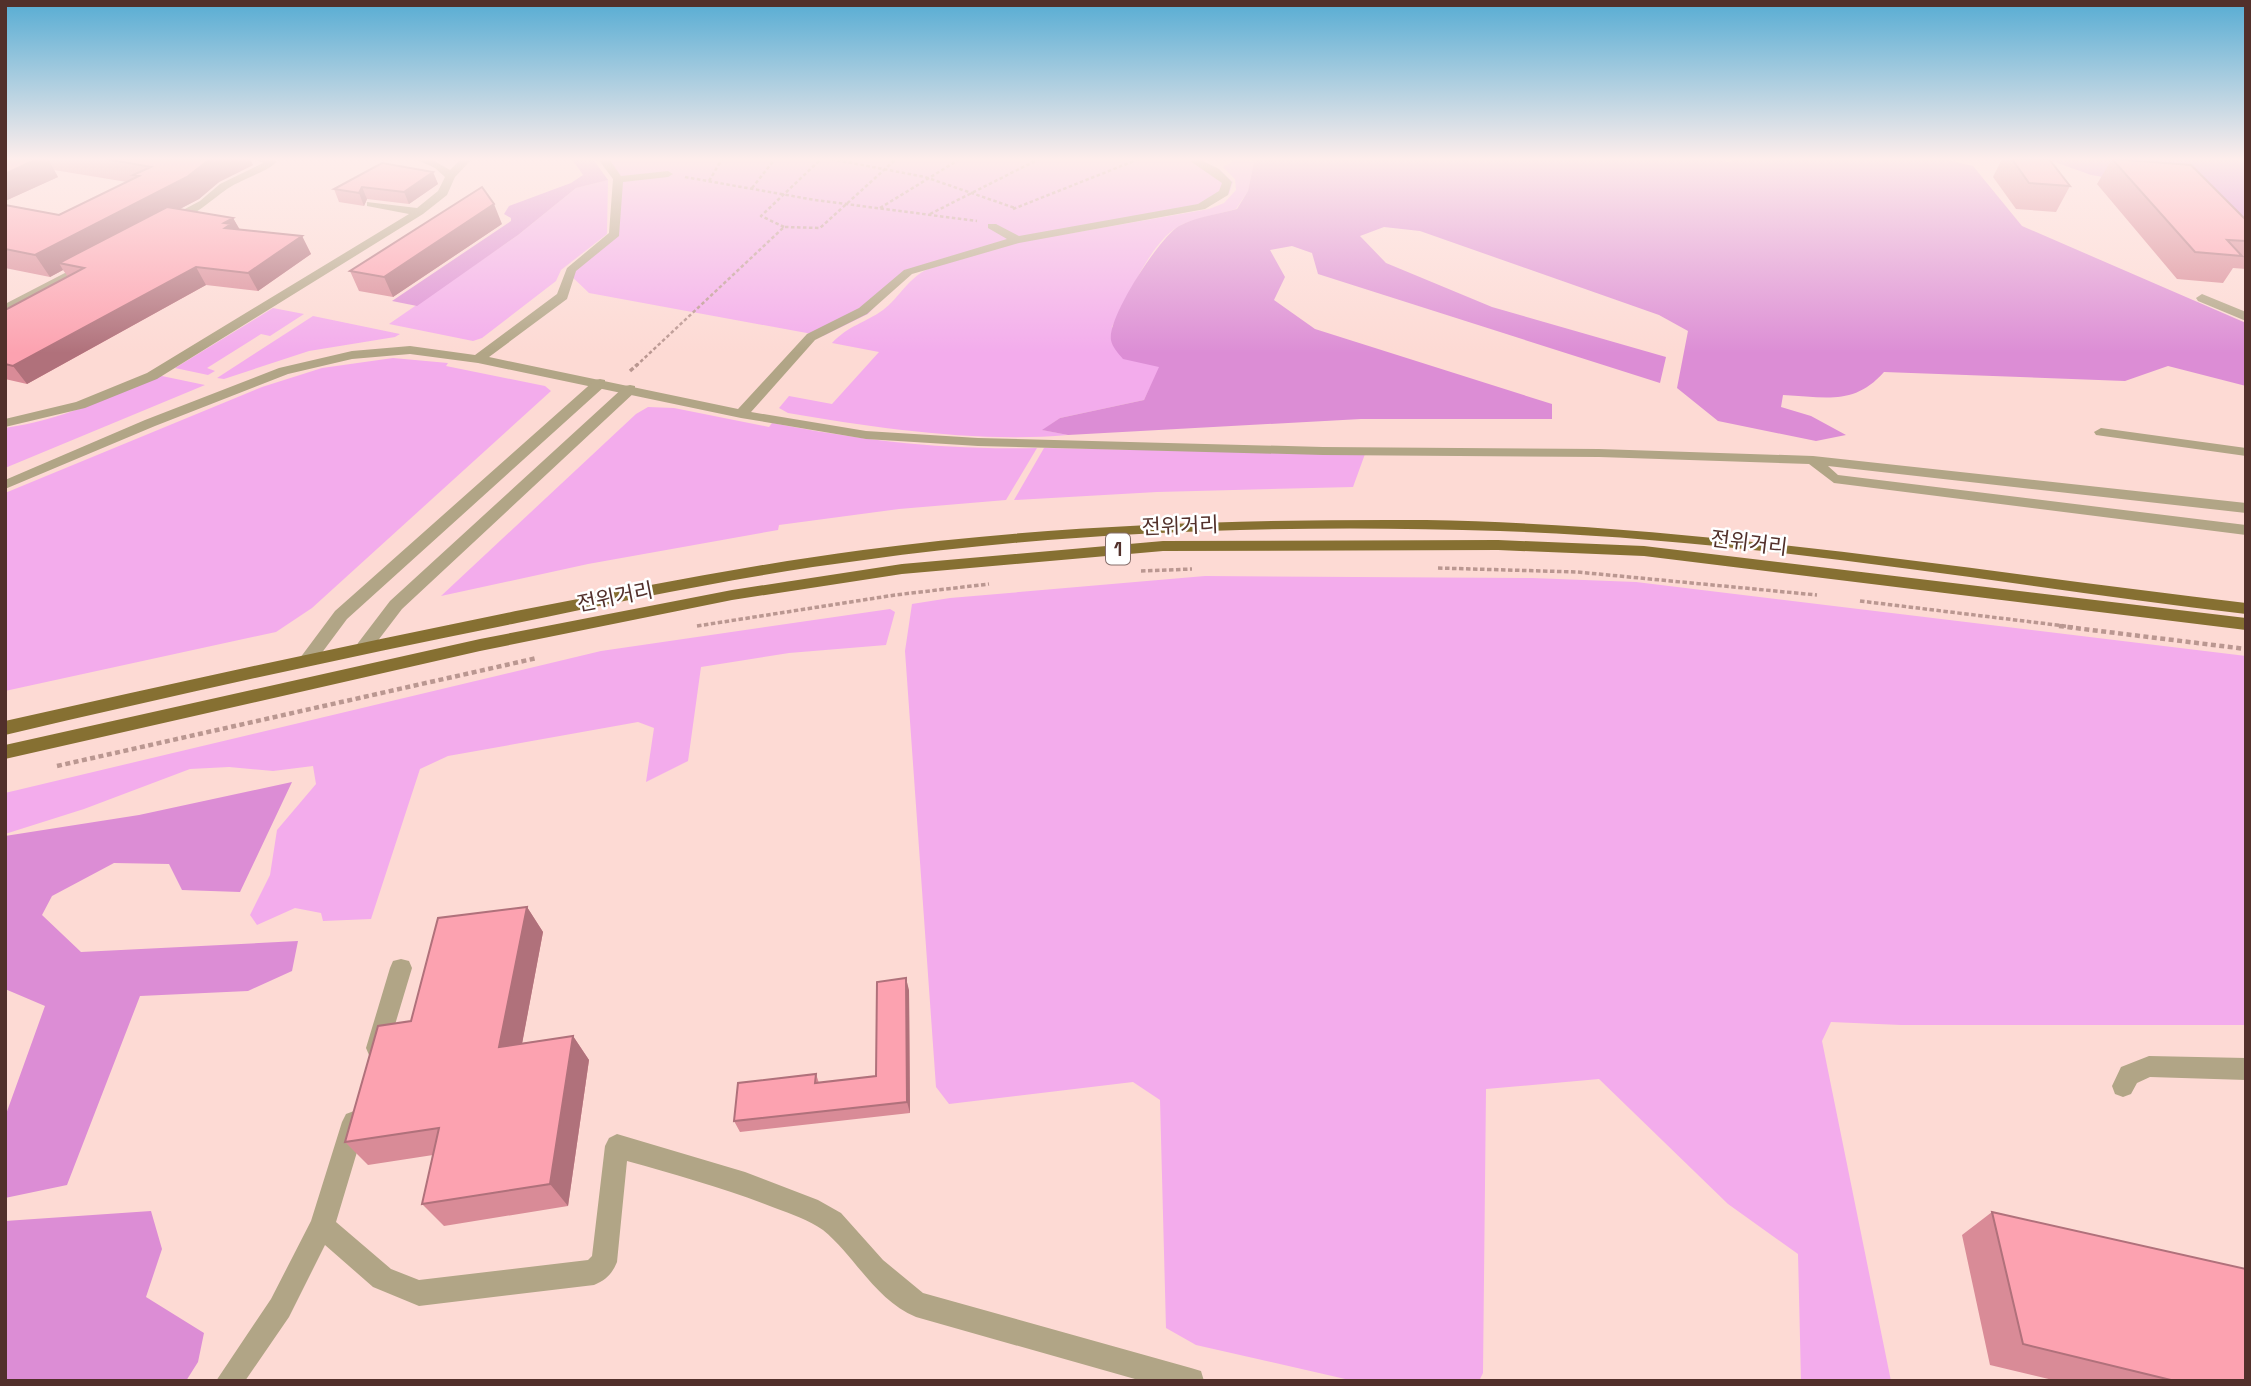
<svg xmlns="http://www.w3.org/2000/svg" width="2251" height="1386" viewBox="0 0 2251 1386" font-family="'Space Grotesk','Noto Sans KR',sans-serif">
<style>
.green{fill:#f3acec}
.forest{fill:#dc8dd5}
.lines{fill:none;stroke-linecap:round;stroke-linejoin:round}
.path-far2{stroke:#ba9791;stroke-width:2.5;stroke-dasharray:3.5 2.5;stroke-linecap:butt}
.path-far1{stroke:#ba9791;stroke-width:3.5;stroke-dasharray:4.5 2.5;stroke-linecap:butt}
.path{stroke:#ba9791;stroke-width:4.5;stroke-dasharray:5 3.5;stroke-linecap:butt}
.service{fill:#b1a586;fill-rule:evenodd}
.minor{fill:#b1a586;fill-rule:evenodd}
.primary{fill:#867032;fill-rule:evenodd}
.wall{fill:#d98b97}
.shaded-wall{fill:#b0717b}
.building{fill:#fca2b0;stroke:#b0717b;stroke-width:2}
.labels{text-anchor:middle;stroke-width:5;stroke-linejoin:round;paint-order:stroke}
.shield{fill:#fff;stroke:#866e6b;stroke-width:2}
.shield-label{font-size:19px;font-weight:bold;fill:#52302b}
.street-label{font-size:21px;fill:#52302b;stroke:#fff}
</style>
<rect width="100%" height="100%" fill="#fddad4"/>
<path class="green" d="M598,159H1197L1219,169L1233,182L1229,194L1204,209L1044,238L1209,209L1224,203L1236,190L1235,179L1223,167L1237,159L1254,162L1248,191L1236,209C1219,214 1200,217 1183,224C1152,237 1128,298 1112,327L1160,367L1144,400L1060,418L1043,430L1068,435C979,443 876,428 788,413L779,408L789,396L832,404L879,352L832,343C849,325 865,323 883,310C900,297 908,278 928,269L925,267L902,278L868,314L823,336L589,293L566,271L612,233L614,180Z
M608,180L607,234L561,270L556,281L482,338L473,341L389,324L518,235L576,188Z
M273,308L304,314L270,336L261,334L207,368L215,371L208,375L175,368Z
M313,316L400,334L395,337L309,351L224,379L217,378Z
M393,358L448,363L446,366L545,386L551,391L312,608L276,632L5,691V493L262,387L322,368Z
M157,375L205,385L5,468V428C59,420 109,399 157,375Z
M648,407L674,408L769,427L772,423C866,441 941,450 1037,448L1006,500L899,509L779,525L778,530L588,564L441,596L636,414Z
M1044,448L1365,454L1353,487L1157,492L1014,500Z
M1205,576L1532,578L1636,582L2246,656V1025H1901L1831,1022L1822,1041L1891,1381H1801L1798,1254L1728,1204L1599,1079L1486,1089L1483,1373L1479,1381H1354L1196,1345L1166,1328L1160,1100L1133,1082L949,1104L936,1087L905,651L912,604L950,598Z
M890,609L895,612L886,645L789,653L701,667L688,761L646,782L654,728L638,722L448,756L420,769L371,919L323,921L321,913L295,908L257,925L250,915L270,875L277,830L316,784L313,766L273,771L229,767L190,769L84,809L5,834V793L601,651Z"/>
<path class="forest" d="M572,159H593L608,180L576,188L518,235L417,306L392,301L511,221V218L504,214L509,206L571,183L583,175Z
M1251,159H1716L1728,162L1739,159H1943L1973,166L2022,226L2246,323V386L2168,366L2125,381L1884,372C1854,406 1825,397 1783,395L1781,407L1811,416L1846,435L1816,441L1718,421L1677,388L1688,331L1659,315L1420,231L1384,227L1360,236L1386,263L1492,307L1666,357L1660,383L1318,274L1312,253L1292,246L1270,250L1285,277L1274,300L1315,329L1552,404V419H1361L1068,435L1042,430L1060,418L1144,400L1159,367L1123,359C1119,354 1112,347 1111,340C1107,318 1159,238 1179,226C1195,217 1219,214 1237,209L1248,191L1254,162Z
M2047,159H2246V219L2179,189L2091,175Z
M292,782L240,892L182,890L169,864L114,863L52,896L42,915L81,952L298,941L292,971L248,991L140,996L67,1185L5,1198V1117L45,1006L5,989V836L139,815Z
M151,1211L162,1249L146,1297L204,1333L198,1362L186,1381H5V1221Z"/>
<g class="lines">
<path class="path-far2" d="M831,159L925,177L1015,208
M685,177L815,200L977,221
M709,181L722,159
M752,188L775,159
M880,208L960,159
M1013,209L1139,159
M930,214L1039,159
M784,227L761,216L821,159
M636,366L784,227L820,228L896,159"/>
<path class="path-far1" d="M630,371L638,364
M1438,568L1577,572L1817,595
M1141,571L1192,569
M1860,601L2073,627
M697,626L895,595L989,584"/>
<path class="path" d="M2059,626L2246,649
M57,766L537,658"/>
<path class="service" d="M255,159H274L277,162C263,174 243,178 227,189C211,200 184,226 164,224V220L200,201L220,184L263,163Z
M415,159H431L450,170L461,159H472L455,177L447,195L423,214L157,379L85,408L5,427V419L76,402L147,373L409,214L367,206V202L417,208L438,191L445,177L435,168Z
M598,159H609L621,176L668,171L673,174L668,177L623,182L619,236L576,271L567,299L489,357L738,409L807,334L859,308L904,270L1007,239L988,228V224H996L1019,236L1198,204L1219,191L1222,183L1190,161L1205,159L1203,161L1219,169L1232,182L1228,195L1205,209L1019,243L912,274L867,314L815,340L751,412L866,431L978,438L1323,447L1599,449L1813,456L2246,503V513L1828,466L1838,475L2246,525V535L1834,483L1809,464L1599,457L1323,455L978,446L866,439L741,418L478,363L410,354L352,359L288,374L155,426L5,489V480L145,420L279,368L352,351L410,346L475,355L557,294L567,268L609,233L613,179Z
M88,261L92,262V266L5,313V304Z
M2202,294L2246,312V321L2198,301L2196,298Z
M2101,428L2246,448V456L2096,435L2094,432Z
M401,959L409,961L412,968L388,1048L385,1055L377,1058L369,1055L366,1048L390,968L393,961Z
M2149,1056L2246,1058V1080L2150,1077L2137,1083L2131,1094L2123,1097L2115,1094L2112,1086L2121,1067Z
M354,1111L362,1114L366,1122L336,1222L391,1269L419,1280L588,1260L592,1256L605,1146L609,1138L617,1134L745,1172L818,1200L841,1213L883,1260L923,1293L1191,1368L1201,1371L1204,1381H1142L916,1317C875,1300 855,1256 823,1230C809,1220 791,1214 775,1208C727,1189 677,1175 627,1161L617,1262C612,1274 606,1280 594,1285L419,1306L373,1287L325,1245L289,1317L245,1381H216L271,1299L311,1221L342,1122L346,1114Z"/>
<path class="minor" d="M600,379L605,380V386L347,619L315,662H303L300,658L303,654L335,611L595,380Z
M630,385L635,386V392L402,609L370,651H358L356,647L358,643L390,601L625,386Z"/>
<path class="primary" d="M1426,520C1702,525 1973,571 2246,603V614C1998,584 1750,539 1500,531C1288,524 1073,531 864,560C747,575 632,599 517,623C346,657 175,695 5,735V721C177,682 349,645 521,610C635,588 749,565 863,550C1050,525 1238,519 1426,520Z
M1498,540L1644,546L2246,618V630L1644,556L1498,550L1163,551L902,574L732,600L480,651L5,759V745L480,639L732,590L902,564L1163,541Z"/>
</g>
<path class="wall" d="M5,159H250L253,165L219,182L199,199L179,209L233,218L239,229L302,236L311,254L258,291L206,285L27,384L5,379V310L68,277L63,270L50,277L5,268V205L59,215L127,182L54,170L58,177L5,201Z
M2002,159H2049L2070,186L2056,212L2016,209L1993,177Z
M2112,159L2246,220V269L2233,268L2223,283L2177,279L2097,184Z
M433,172L438,184L409,204L367,199L364,206L339,202L334,189Z
M502,224L393,297L359,291L350,271Z
M527,907L543,932L522,1043L573,1036L589,1060L568,1206L444,1226L422,1204L433,1155L368,1165L345,1142Z
M909,990L910,1113L740,1132L734,1121L816,1074L819,1083L876,1076Z
M1992,1212L2246,1381H2057L1990,1365L1962,1235Z"/>
<path class="shaded-wall" d="M37,159H48L58,177L5,201V174Z
M210,159H250L253,165L219,182L199,199L72,266L59,263L63,270L50,277L35,255Z
M433,172L438,184L409,204L404,192Z
M362,187L367,199L364,206L359,193Z
M494,204L502,224L393,297L384,277Z
M233,218L243,235L235,245L224,223Z
M302,236L311,254L258,291L248,273Z
M196,267L206,285L27,384L13,366Z
M527,907L543,932L517,1071L499,1047Z
M906,978L909,990L910,1113L907,1102Z
M573,1036L589,1060L568,1206L550,1184Z"/>
<path class="building" d="M5,159H37L5,174Z
M106,159H210L187,177L35,255L5,249V205L59,215L139,176L133,175L151,167Z
M2012,159H2049L2070,186L2029,183Z
M2112,159L2191,165L2246,220V241L2227,240L2242,256L2195,252Z
M382,163L433,172L404,192L362,187L359,193L334,189Z
M482,187L494,204L384,277L350,271Z
M167,207L233,218L224,223L231,224L225,228L302,236L248,273L196,267L13,366L5,364V310L84,268L59,263Z
M527,907L499,1047L573,1036L550,1184L422,1204L439,1128L345,1142L378,1026L411,1021L438,918Z
M906,978L907,1102L734,1121L738,1083L816,1074L815,1083L876,1076L877,982Z
M1992,1212L2246,1269V1381H2175L2023,1344Z"/>
<linearGradient id="sky" x2="0" y2="1"><stop stop-color="#56acd3"/><stop offset="0.45" stop-color="#feeeec"/><stop offset="1" stop-color="#feeeec" stop-opacity="0"/></linearGradient>
<rect width="2251" height="353" fill="url(#sky)"/>
<g class="labels">
<rect class="shield" x="1106" y="533.5" width="24" height="31" rx="5"/>
<g class="shield-label">
<text x="1118" y="556">1</text>
</g>
<g class="street-label">
<text transform="translate(1180 526) rotate(-2)" y="7">전위거리</text>
<text transform="translate(1749 543) rotate(7)" y="7">전위거리</text>
<text transform="translate(615 597) rotate(-11)" y="7">전위거리</text>
</g>
</g>
<rect width="2251" height="1386" fill="none" stroke="#52302b" stroke-width="14"/>
</svg>
